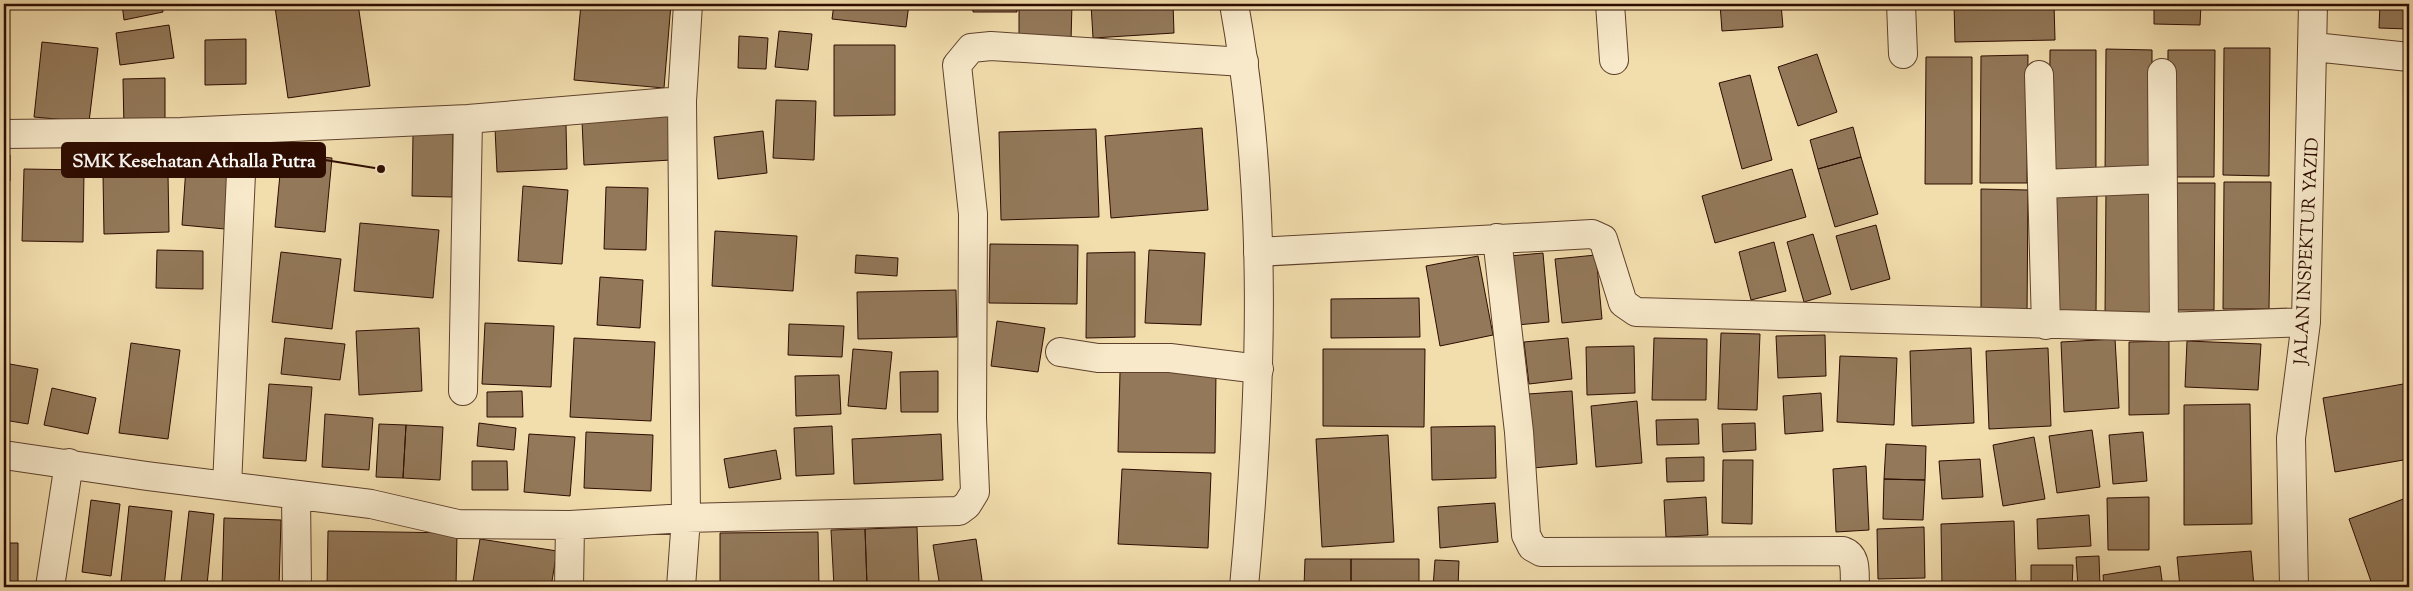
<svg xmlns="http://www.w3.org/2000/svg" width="2413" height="591" viewBox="0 0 2413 591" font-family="'Sorts Mill Goudy',serif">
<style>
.building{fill:#93795a;stroke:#2d0c01}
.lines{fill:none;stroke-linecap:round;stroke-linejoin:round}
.minor-casing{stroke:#5e402c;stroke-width:30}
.tertiary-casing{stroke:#5e402c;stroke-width:30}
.minor{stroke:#f7e9ca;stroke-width:28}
.tertiary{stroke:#f7e9ca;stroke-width:28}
.labels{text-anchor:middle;stroke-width:4;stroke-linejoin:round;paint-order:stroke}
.street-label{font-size:18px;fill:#2d0c01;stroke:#f7e9ca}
.leader{fill:none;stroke:#2d0c01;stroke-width:2}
.callout-dot{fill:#2d0c01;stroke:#f7e9ca;stroke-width:2}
.callout{fill:#2d0c01;stroke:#2d0c01;stroke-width:2}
.callout-label{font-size:19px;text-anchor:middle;font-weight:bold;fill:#fff}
</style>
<rect width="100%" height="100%" fill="#f2ddad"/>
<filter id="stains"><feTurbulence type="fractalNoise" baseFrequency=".004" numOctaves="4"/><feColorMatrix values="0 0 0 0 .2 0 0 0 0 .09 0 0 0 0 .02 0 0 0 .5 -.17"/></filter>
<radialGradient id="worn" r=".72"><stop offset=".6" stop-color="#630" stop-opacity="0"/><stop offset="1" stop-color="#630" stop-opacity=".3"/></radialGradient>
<path class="building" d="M122,4H162L163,12L124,20Z
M294,4H358L370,86L288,98L275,7Z
M581,4H671L664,88L574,80Z
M834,4H909L906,27L832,19Z
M973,4H1017V12H973Z
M1019,4H1072L1071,41L1019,40Z
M1091,4H1173L1174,33L1093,38Z
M1720,4H1781L1783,27L1722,31Z
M1954,4H2054L2055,40L1955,42Z
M2075,4H2135V8L2075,6Z
M2154,4H2201L2200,25L2154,24Z
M2380,4H2409V29L2379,28Z
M169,25L174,58L120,65L116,33Z
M779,31L812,34L808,70L775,67Z
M739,36L768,38L766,69L738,68Z
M246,39V84L205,85V40Z
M42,42L98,48L89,122L34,117Z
M834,45H895V115L834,116Z
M2224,48H2270L2269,176L2223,175Z
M2106,49L2152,50V176H2105Z
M2050,50H2096V177H2049Z
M2168,50H2215L2214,177H2167Z
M1817,54L1837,112L1798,126L1778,67Z
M2028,55L2027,183H1980L1981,56Z
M1926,57H1972V184H1925Z
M1750,75L1772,160L1742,169L1719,83Z
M165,78V129H124L123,79Z
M776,100L816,101L814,160L773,158Z
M669,116L671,160L584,165L582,121Z
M566,125L567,169L497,172L495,128Z
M1853,127L1861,157L1818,169L1810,140Z
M1202,128L1208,210L1111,218L1105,136Z
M1096,129L1099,217L1001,220L999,132Z
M763,131L767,173L718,179L714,137Z
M413,134H453L452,197L412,196Z
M282,153L332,158L325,232L275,227Z
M4,155H10V181L4,180Z
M1861,157L1878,214L1835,227L1818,169Z
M186,167L230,171L225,229L182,225Z
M24,169L84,170L83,242L22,241Z
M1792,169L1806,217L1715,243L1702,196Z
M168,174L169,232L104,234L103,175Z
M2224,182H2271L2269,309H2223Z
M2169,183H2215L2214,310H2168Z
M523,186L568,190L562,264L518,261Z
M606,187L648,188L646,250L604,249Z
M2106,187L2153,188L2151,315H2105Z
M1981,189L2028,190L2027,316H1981Z
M2050,189H2097L2096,316H2049Z
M4,192H9L8,248H4Z
M360,223L439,230L433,298L354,291Z
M1876,225L1890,279L1851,290L1836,236Z
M715,231L797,236L793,291L712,286Z
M1813,234L1831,294L1804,302L1787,242Z
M1774,242L1786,291L1751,300L1739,252Z
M990,244L1078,245L1077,304L989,303Z
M157,250L203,251V289L156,288Z
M1149,250L1205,253L1201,325L1145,323Z
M281,252L341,259L332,329L272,322Z
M1135,252V337L1086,338L1087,253Z
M1543,253L1549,322L1517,325L1510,256Z
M856,255L898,258L897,276L855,273Z
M1596,255L1602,319L1562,323L1555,259Z
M1478,256L1493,335L1440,346L1426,266Z
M600,277L643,280L640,328L597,325Z
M956,290L957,337L858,339L857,292Z
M1419,298L1420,337L1331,338V299Z
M997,321L1045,328L1038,372L991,366Z
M485,323L554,326L551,387L482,384Z
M789,324L844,326L842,357L788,355Z
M419,328L422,391L359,395L356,331Z
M1721,333L1760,334L1757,410L1718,409Z
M1825,335L1826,376L1778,378L1776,336Z
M285,338L345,344L340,380L281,374Z
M574,338L655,342L651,421L570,417Z
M1568,338L1572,379L1529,384L1524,342Z
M1654,338L1707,339L1706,400H1652Z
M2115,339L2119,408L2064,412L2061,342Z
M2169,341V414L2129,415V342Z
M2187,341L2261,344L2258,390L2185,387Z
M131,343L180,350L168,439L119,433Z
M1634,346L1635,393L1587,395L1586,347Z
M1971,348L1974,423L1912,426L1910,351Z
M2048,348L2051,426L1989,429L1986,351Z
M853,349L892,352L886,409L848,406Z
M1323,349H1425L1424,427L1323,426Z
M1840,356L1897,358L1894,425L1837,422Z
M4,363L38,369L28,424L4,420Z
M938,371V412H901L900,372Z
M1120,372H1216L1215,453L1118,452Z
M839,375L841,414L796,416L795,376Z
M2409,383V459L2335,472L2323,398Z
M269,384L312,387L306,461L263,458Z
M52,388L96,398L88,434L44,425Z
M522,391L523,417H487V392Z
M1572,391L1577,464L1533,468L1528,394Z
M1821,393L1823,431L1785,434L1783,396Z
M1637,401L1642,463L1596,467L1591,406Z
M2250,404L2252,524L2184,525V405Z
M325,414L373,418L369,470L322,467Z
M1698,419L1699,444L1657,445L1656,420Z
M479,423L516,428L514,450L477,446Z
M1755,423L1756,450L1723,452L1722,424Z
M379,424L406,425L403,478L376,477Z
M406,425L443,427L440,480L403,478Z
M832,426L834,474L796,476L794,428Z
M1495,426L1496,478L1432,480L1431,427Z
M2092,430L2100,487L2057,493L2049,436Z
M586,432L653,435L651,491L584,488Z
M2143,432L2147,481L2113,484L2109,435Z
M529,434L575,437L570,496L524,492Z
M941,434L943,480L854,484L852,439Z
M1388,435L1394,542L1322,547L1316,439Z
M2034,437L2045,499L2003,506L1993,445Z
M1886,444L1926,446L1925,480L1884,479Z
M776,450L781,479L729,488L724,459Z
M1704,457V481L1667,482L1666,458Z
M1980,459L1983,497L1942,499L1939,461Z
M1723,460H1753L1752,524L1722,523Z
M472,461H507L508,490H472Z
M1866,466L1869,530L1836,532L1833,469Z
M1122,469L1211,473L1208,548L1118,544Z
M1884,479L1925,480L1923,520L1883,519Z
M1706,497L1708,535L1666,537L1664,500Z
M2149,497V550H2108L2107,498Z
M2409,497V587H2373L2349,519Z
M91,500L120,504L111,576L82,572Z
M1495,503L1498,542L1440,548L1438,507Z
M129,506L172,511L164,587L121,582Z
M189,511L214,514L207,585L181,582Z
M2089,515L2091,546L2038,549L2037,519Z
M224,518L281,520L279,587H222Z
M2014,521L2016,587H1942L1941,524Z
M917,527L919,583L867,585L865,529Z
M1924,527L1925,578L1878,579L1877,529Z
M865,529L867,585L834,587L831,530Z
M328,531L457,533L456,587H327Z
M818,532L819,587H720V533Z
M480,539L557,551L551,587H472Z
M976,539L983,587H940L933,545Z
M4,543H18V587H4Z
M2251,551L2254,587H2180L2177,557Z
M2099,556L2100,587H2078L2076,557Z
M1305,559H1351V587H1304Z
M1351,559H1419V587H1351Z
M1435,560L1459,561L1458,587H1433Z
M2031,565H2073L2072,587H2031Z
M2160,566L2163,587H2104L2103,575Z"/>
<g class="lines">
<g class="minor-casing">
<path id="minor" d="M1610,4L1614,60
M1901,4L1903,54
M2314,47L2409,57
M2162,73L2164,327
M2039,75L2046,325
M4,134L181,132L468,119L682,101
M2042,184L2162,179
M1497,238L1519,432L1526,535L1532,547L1541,552L1843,551C1858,556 1854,574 1855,587
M1258,252L1592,234L1603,239L1623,303L1636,312L2164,327L2306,322
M1060,352L1098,358H1170L1259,369
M463,391L468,119
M4,455L147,476L371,504L458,524L570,525L686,518L959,511L967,505L975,492L972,418L973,214L957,65L971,48L991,46L1244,62
M227,486L243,129
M296,495L297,587
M50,587L69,463
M569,587L570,525
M681,587L686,518L682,101L688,4
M2294,587L2291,438L2306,322L2313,4"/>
</g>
<g class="tertiary-casing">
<path id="tertiary" d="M1234,4C1269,196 1262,394 1244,587"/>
</g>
<use href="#minor" class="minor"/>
<use href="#tertiary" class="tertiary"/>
</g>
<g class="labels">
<g class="street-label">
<text transform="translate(2306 251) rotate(-87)" y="6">JALAN INSPEKTUR YAZID</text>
</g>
</g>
<path class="leader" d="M381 169L325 160"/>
<circle class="callout-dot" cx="381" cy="169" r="5"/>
<rect class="callout" x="62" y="143" width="263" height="34" rx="5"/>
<g class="callout-label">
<text x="194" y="167">SMK Kesehatan Athalla Putra</text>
</g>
<rect width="2413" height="591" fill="none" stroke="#f2ddad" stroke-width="20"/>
<rect x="5" y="5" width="2403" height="581" fill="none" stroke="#2d0c01" stroke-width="2.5"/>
<rect x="10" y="10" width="2393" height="571" fill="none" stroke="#2d0c01"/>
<rect width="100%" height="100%" filter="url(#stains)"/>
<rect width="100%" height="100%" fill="url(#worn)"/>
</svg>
